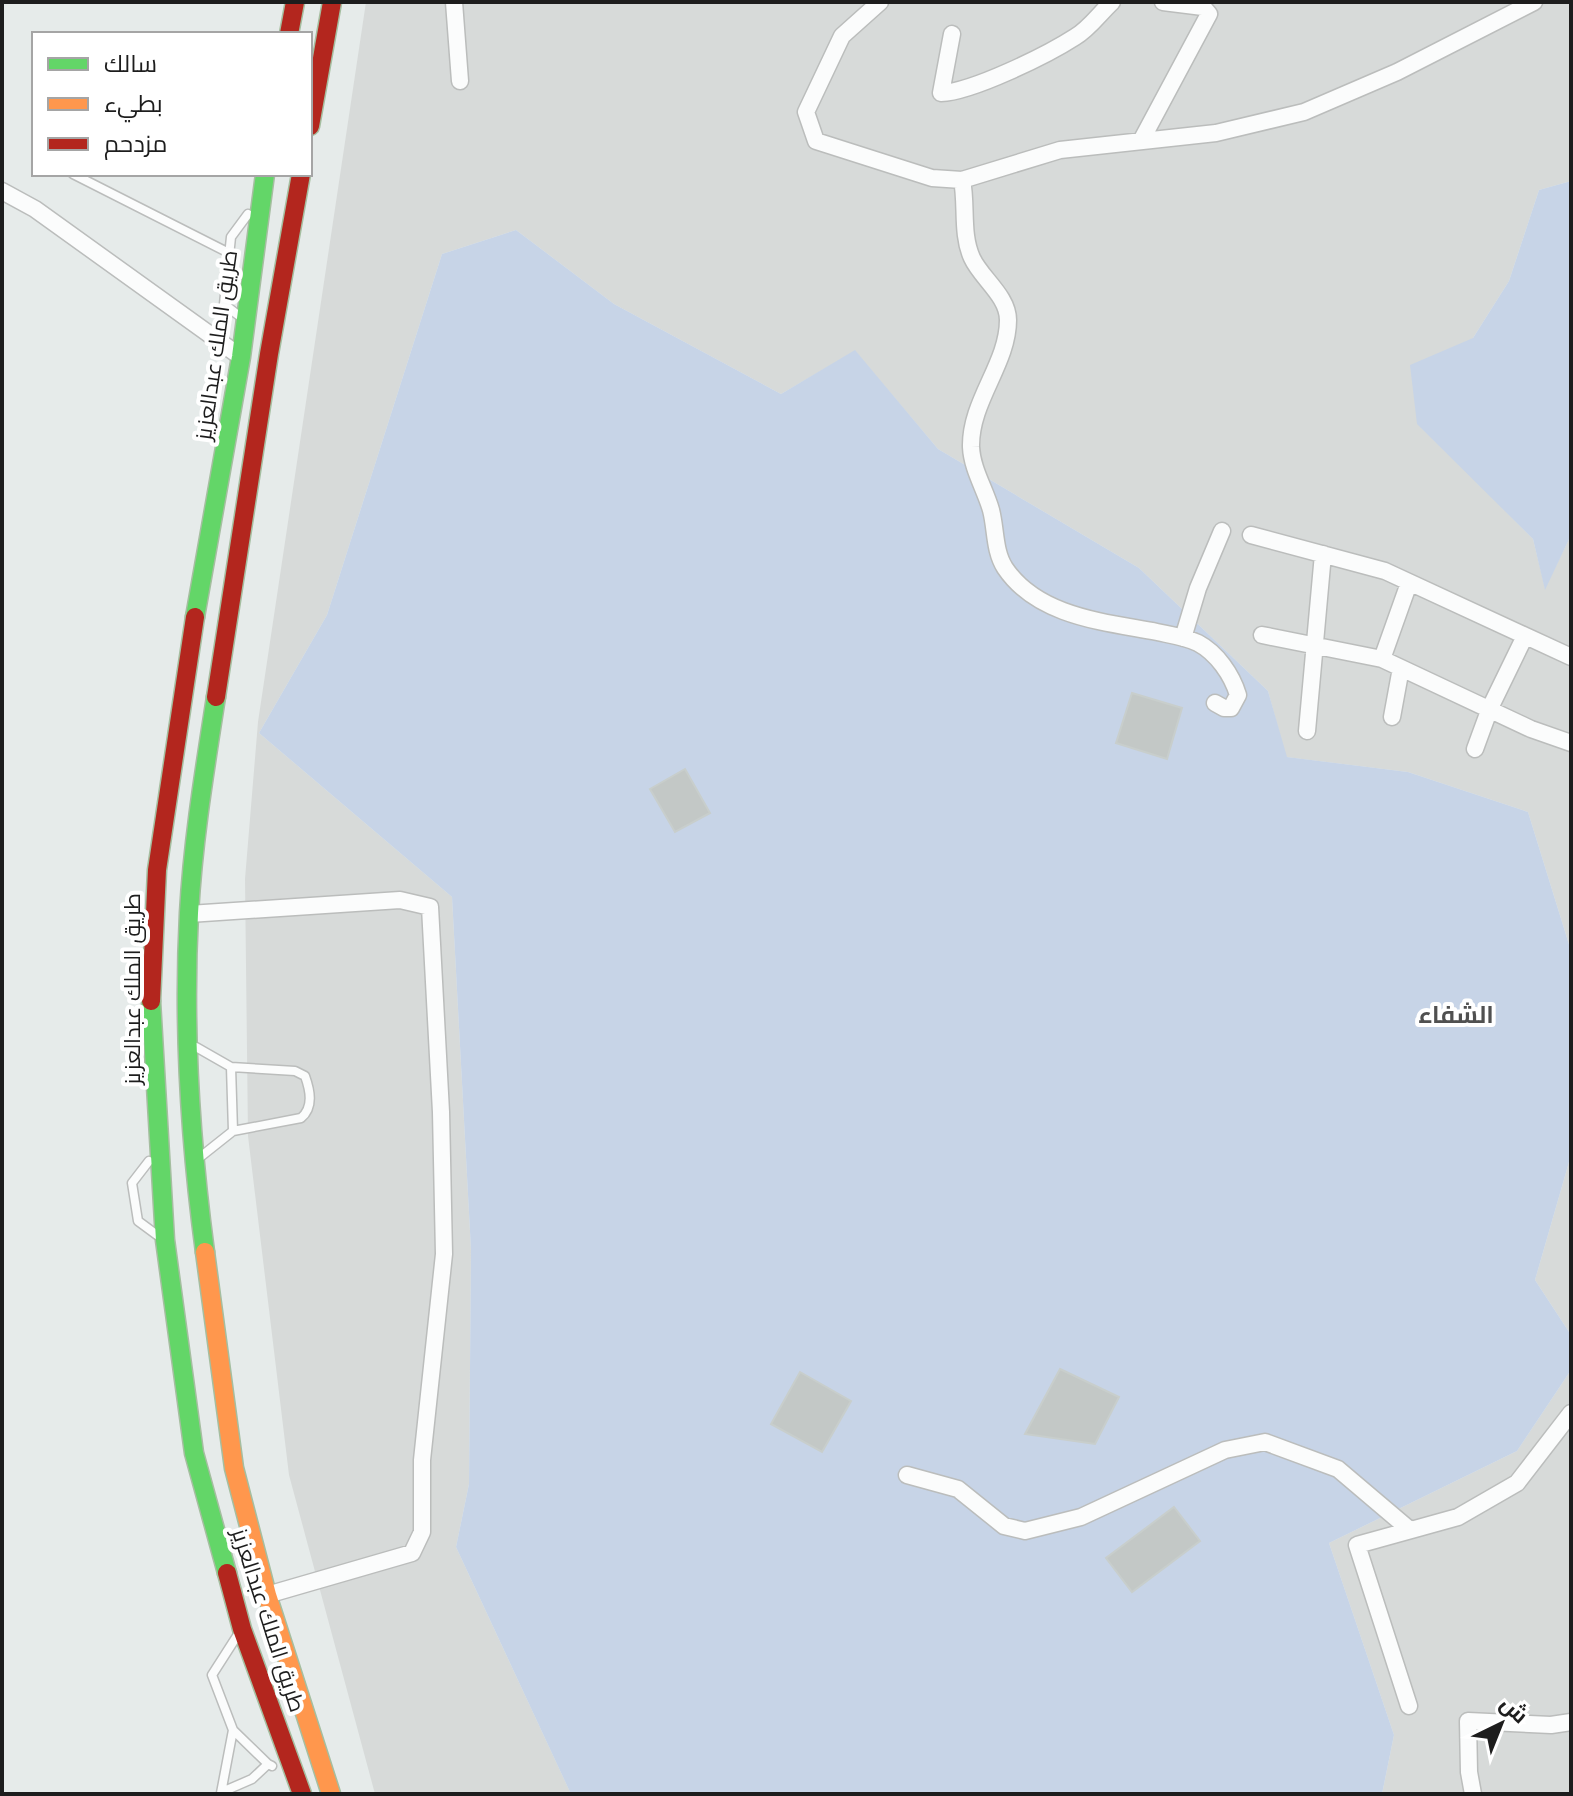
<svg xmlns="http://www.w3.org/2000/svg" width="1573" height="1796" viewBox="0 0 1573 1796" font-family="'Fira Sans',Cairo,sans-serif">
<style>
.residential{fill:#d7dad9}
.grass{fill:#c7d4e7}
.building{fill:#c3c8c6;stroke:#c8cecc;stroke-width:2}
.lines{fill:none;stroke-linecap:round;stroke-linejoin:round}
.lane-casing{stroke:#bbbdbc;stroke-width:11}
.street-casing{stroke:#bbbdbc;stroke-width:19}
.fast-casing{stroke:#a5bea0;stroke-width:21}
.slow-casing{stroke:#a5bea0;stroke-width:21}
.jam-casing{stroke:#a5bea0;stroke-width:21}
.lane{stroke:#fbfcfc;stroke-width:8}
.street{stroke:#fbfcfc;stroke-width:16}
.fast{stroke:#63d668;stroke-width:18}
.slow{stroke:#ff974d;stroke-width:18}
.jam{stroke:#b3261e;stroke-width:18}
.labels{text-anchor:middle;stroke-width:8;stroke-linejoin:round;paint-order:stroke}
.street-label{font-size:22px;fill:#1d1d1d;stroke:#fff}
.neighbourhood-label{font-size:24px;font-weight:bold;fill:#505050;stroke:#fff}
</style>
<rect width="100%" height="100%" fill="#e6ebea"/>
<path class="residential" d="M366,2H1571V181L1539,190L1509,281L1473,338L1481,486L1533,539L1545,588L1571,535V951L1528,812L1408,772L1286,757L1268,691L1139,568L938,449L855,351L781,394L614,304L516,230L442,254L327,615L259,733L452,897L471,1250L469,1484L456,1547L571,1794H375L289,1475L248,1136L245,879L258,722Z
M1571,1155V1335L1535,1280Z
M1571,1370V1794H1382L1394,1735L1329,1543L1517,1451Z"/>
<path class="grass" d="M1571,181V535L1545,590L1533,539L1417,424L1410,365L1473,338L1509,281L1539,190Z
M516,230L614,304L781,394L855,350L938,449L1139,568L1268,691L1287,757L1408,772L1528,812L1571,951V1155L1535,1280L1571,1335V1370L1517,1451L1329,1543L1394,1735L1382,1794L570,1792L456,1547L469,1484L471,1250L452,897L259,733L327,615L442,254Z"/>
<path class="building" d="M1132,693L1182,708L1167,759L1116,743Z
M685,769L710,813L675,832L650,789Z
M1060,1369L1119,1397L1095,1444L1025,1434Z
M800,1372L851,1401L822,1452L771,1424Z
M1174,1507L1200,1541L1132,1592L1106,1558Z"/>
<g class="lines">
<g class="lane-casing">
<path id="lane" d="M73,174L229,253
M238,315L224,304L231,237L248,214
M196,1047L231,1067L295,1071L305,1076C310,1090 314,1107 301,1118L233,1131L199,1158
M231,1067L233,1131
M149,1161L132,1183L138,1221L157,1235
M237,1636L212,1675L233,1730L268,1764
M222,1792L252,1779L268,1764L272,1766
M221,1793L233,1730"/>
</g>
<g class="street-casing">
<path id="street" d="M454,2L460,81
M880,2L842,36L806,112L816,141L932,178L962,180L1060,150L1216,133L1304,112L1397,72L1534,2
M952,34L941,93C972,92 1047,55 1075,37C1089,29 1100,13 1112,2
M1141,141L1209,14L1203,7L1163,2
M962,180C967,205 961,234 972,258C981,278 1008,296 1008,320C1008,364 970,401 971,447C972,469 985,489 991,510C996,529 994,551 1005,568C1038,617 1105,622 1157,632C1171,635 1186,637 1198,643C1217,653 1232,675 1238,695L1231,708H1224L1215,703
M2,191L35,209L241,357
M1251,535L1385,571L1571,657
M1262,635L1382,659L1531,729L1571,743
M1183,638L1198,588L1222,531
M1382,659L1409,583
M1392,717L1401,668
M1307,731L1323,554
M1475,749L1490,708L1525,636
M189,914L400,900L430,907L441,1112L444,1254L422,1460V1532L412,1553L267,1595
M907,1475L958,1489L1004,1526L1025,1531L1081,1517L1225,1450L1265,1442L1338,1469L1410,1530
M1409,1706L1357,1545L1458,1517L1517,1483L1571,1413
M1473,1794L1469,1772L1468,1721L1551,1725L1571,1722"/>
</g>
<g class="fast-casing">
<path id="fast" d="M195,617L241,357L265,174
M151,1001L165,1240L194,1453L227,1573
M205,1252C190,1140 183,1026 189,913C193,840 205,768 216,697"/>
</g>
<g class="slow-casing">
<path id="slow" d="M205,1252L234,1468L267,1595L331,1794"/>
</g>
<g class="jam-casing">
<path id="jam" d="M289,34L295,2
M310,126L332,2
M216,697L269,354L301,174
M151,1001L157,870L195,617
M227,1573L242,1629L302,1794"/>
</g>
<use href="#lane" class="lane"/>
<use href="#street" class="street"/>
<use href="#fast" class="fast"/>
<use href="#slow" class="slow"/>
<use href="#jam" class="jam"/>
</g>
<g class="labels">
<g class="street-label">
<text transform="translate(216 345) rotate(-82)" y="8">طريق الملك عبدالعزيز</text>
<text transform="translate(132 989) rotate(-90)" y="8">طريق الملك عبدالعزيز</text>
<text transform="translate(269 1620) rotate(72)" y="8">طريق الملك عبدالعزيز</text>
</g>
<g class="neighbourhood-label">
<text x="1456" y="1023">الشفاء</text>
</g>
</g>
<rect width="1573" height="1796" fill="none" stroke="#1d1d1d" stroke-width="8"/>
<rect x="32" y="32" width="280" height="144" fill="#ffffff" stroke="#a5a5a5" stroke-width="2"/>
<rect x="48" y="58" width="40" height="12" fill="#63d668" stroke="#a5a5a5" stroke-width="2"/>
<text x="104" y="72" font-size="24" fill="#1d1d1d">سالك</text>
<rect x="48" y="98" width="40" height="12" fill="#ff974d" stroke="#a5a5a5" stroke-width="2"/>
<text x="104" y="112" font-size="24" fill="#1d1d1d">بطيء</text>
<rect x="48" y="138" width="40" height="12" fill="#b3261e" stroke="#a5a5a5" stroke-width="2"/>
<text x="104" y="152" font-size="24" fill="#1d1d1d">مزدحم</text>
<g transform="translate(1501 1724) rotate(43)" stroke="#ffffff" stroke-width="6" paint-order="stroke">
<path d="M0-6L14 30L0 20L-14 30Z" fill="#1d1d1d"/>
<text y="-12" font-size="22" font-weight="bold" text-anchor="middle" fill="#1d1d1d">ش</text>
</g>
</svg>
